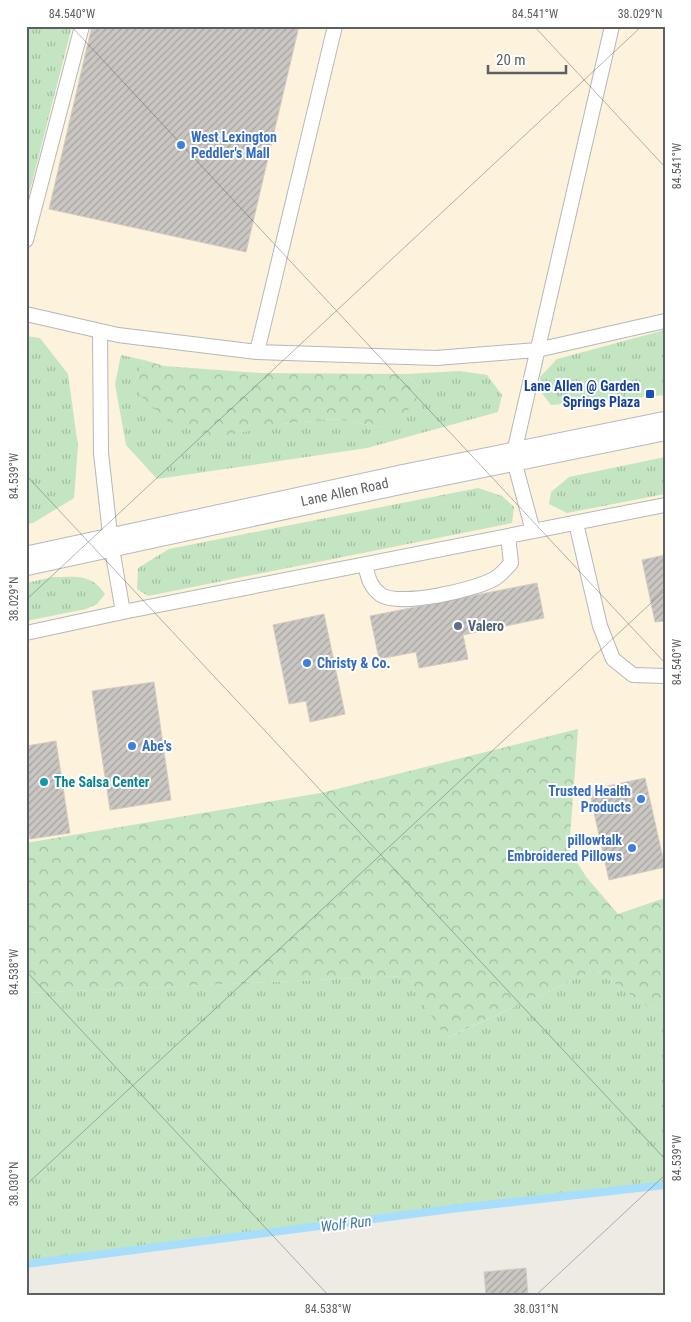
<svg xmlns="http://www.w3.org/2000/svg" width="691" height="1322" viewBox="0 0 691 1322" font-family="'Roboto Condensed',sans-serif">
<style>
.commercial{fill:#fdf2db}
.grass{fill:url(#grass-tufts)}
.forest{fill:url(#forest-crowns)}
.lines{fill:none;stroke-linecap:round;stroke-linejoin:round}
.stream{stroke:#a7defc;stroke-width:8}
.building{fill:url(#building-hatch);stroke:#d3ccc3}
.lane-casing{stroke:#b5b7bb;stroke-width:16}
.secondary-casing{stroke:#b6b9be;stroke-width:30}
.lane{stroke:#fff;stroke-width:14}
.secondary{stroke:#fff;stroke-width:28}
.ticks{fill:none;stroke:#5c6064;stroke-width:1;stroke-opacity:0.45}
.shop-dot{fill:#3f7fe0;stroke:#fff;stroke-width:2}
.transit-dot{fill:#1a4fb4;stroke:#fff;stroke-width:2}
.service-dot{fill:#5c6f8a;stroke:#fff;stroke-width:2}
.culture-dot{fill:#0f9aa8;stroke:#fff;stroke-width:2}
.labels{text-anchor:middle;stroke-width:4;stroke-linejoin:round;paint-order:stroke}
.shop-label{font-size:14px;font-weight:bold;fill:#366cbe;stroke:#fff;text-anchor:start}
.transit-label{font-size:14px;font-weight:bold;fill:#164399;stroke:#fff;text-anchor:end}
.street-label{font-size:14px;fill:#5c6064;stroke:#fff}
.service-label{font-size:14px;font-weight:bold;fill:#4e5e75;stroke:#fff;text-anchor:start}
.culture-label{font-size:14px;font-weight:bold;fill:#0d838f;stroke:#fff;text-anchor:start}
.water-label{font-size:15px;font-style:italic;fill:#417aa5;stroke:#fff}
.neatline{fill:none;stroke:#5c6064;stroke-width:2}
.ticks-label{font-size:12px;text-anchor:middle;fill:#5c6064}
</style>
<defs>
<pattern id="grass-tufts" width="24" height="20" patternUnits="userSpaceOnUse" patternTransform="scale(1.25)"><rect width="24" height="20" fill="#c4e5c2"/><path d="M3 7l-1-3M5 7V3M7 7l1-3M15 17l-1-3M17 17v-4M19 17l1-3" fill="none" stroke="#a2bda1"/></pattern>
<pattern id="forest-crowns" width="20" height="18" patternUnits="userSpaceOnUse" patternTransform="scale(1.25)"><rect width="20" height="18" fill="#c4e5c2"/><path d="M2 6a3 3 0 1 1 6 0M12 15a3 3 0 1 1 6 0" fill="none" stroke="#a2bda1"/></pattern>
<pattern id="building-hatch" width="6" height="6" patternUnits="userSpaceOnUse" patternTransform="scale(1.25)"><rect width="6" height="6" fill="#cac6c2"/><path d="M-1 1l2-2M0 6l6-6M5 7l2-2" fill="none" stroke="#a7a4a1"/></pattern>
</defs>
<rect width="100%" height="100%" fill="#eeebe4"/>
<path class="commercial" d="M26,26H665V898L618,914L587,878L569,850L578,729L321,793L26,843Z"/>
<path class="grass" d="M28,26H72L26,206V32Z
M665,330V395L551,405L541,392L540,377L557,359Z
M26,336L40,338L68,374L78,446L74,498L33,523L26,524Z
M121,355L144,360L134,385L282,424L335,419L380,427L420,388L406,374L460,371L487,375L502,395L498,412L367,448L157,479L126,445L115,384Z
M665,457V494L567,513L549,504L551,492L569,477Z
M478,488L502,496L514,507L512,523L148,596L137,589L138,568L169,549Z
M53,577C76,577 91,573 105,594L97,604L86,609L26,621V583Z
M595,970L648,1007L665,1010V1182L26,1264V993L405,976L447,1038Z"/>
<path class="forest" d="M144,360L164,366L261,373L406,374L420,388L414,406L380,427L335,419L282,424L215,438L174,424L144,400L134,385Z
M578,729L569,850L587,878L618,914L665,898V1010L648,1007L595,970L446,1038L405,976L26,993V843L321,793Z"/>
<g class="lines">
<path class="stream" d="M26,1264L451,1209L665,1185"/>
</g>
<path class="building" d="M92,26H299L246,252L49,209Z
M665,555V621L655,622L642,560Z
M537,583L544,618L463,635L468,659L419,668L416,652L379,659L370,616Z
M324,614L345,714L310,722L306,701L289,704L273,625Z
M154,682L171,800L110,810L92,691Z
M56,741L70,833L30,839L26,818V746Z
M645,778L665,867L609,880L589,790Z
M526,1268L528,1296H486L484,1272Z"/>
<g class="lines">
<g class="lane-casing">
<path id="lane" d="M26,240L82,26
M26,314L118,335L257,352L436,358L537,350L665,321
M257,352L335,26
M576,523L600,626L613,659L633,675L665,676
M533,531L513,457L612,26
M365,565C368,577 370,587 381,595C401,607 474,590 494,579C501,575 506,569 511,563L508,536
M123,612L665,505
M26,633L123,612L111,543L101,453L100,331"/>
</g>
<g class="secondary-casing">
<g id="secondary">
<path id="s1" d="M26,561L404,479L665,426"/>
</g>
</g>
<use href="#lane" class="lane"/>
<use href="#secondary" class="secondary"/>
</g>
<path class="ticks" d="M71,26L665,663M534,26L665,167M26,475L665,1159M26,600L642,26M26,971L329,1296M26,1185L665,590M535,1296L665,1175"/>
<g class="shop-dot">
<circle cx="181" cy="145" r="5"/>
<circle cx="307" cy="663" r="5"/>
<circle cx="132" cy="746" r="5"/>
<circle cx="641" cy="799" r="5"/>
<circle cx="632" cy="848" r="5"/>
</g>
<rect class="transit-dot" x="645" y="389" width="10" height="10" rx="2.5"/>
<circle class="service-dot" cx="458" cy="626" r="5"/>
<circle class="culture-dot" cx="44" cy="782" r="5"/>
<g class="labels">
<g class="shop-label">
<text x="191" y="142">West Lexington<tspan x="191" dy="16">Peddler's Mall</tspan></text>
<text x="317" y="668">Christy &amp; Co.</text>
<text x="142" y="751">Abe's</text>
<text x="631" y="796" text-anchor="end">Trusted Health<tspan x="631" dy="16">Products</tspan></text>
<text x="622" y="845" text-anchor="end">pillowtalk<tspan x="622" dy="16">Embroidered Pillows</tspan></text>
</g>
<g class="transit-label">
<text x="640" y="391">Lane Allen @ Garden<tspan x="640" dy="16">Springs Plaza</tspan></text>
</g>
<g class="street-label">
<text dy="5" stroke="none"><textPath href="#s1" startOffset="326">Lane Allen Road</textPath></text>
</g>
<g class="service-label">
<text x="468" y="631">Valero</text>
</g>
<g class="culture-label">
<text x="54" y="787">The Salsa Center</text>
</g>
<g class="water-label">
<text transform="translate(346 1224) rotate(-7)" y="5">Wolf Run</text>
</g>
</g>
<rect width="691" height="1322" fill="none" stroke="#ffffff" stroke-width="55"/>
<path d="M488 65v8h78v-8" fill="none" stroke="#5c6064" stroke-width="2.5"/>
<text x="496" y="65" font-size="15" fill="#5c6064" stroke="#ffffff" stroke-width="4" paint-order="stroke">20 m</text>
<rect x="28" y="28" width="636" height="1266" class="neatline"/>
<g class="ticks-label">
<text x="72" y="18">84.540°W</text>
<text x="535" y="18">84.541°W</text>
<text x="640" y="18">38.029°N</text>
<text transform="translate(677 166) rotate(-90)" y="4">84.541°W</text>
<text transform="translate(14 476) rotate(-90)" y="4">84.539°W</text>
<text transform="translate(14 599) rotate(-90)" y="4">38.029°N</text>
<text transform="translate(677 662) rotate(-90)" y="4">84.540°W</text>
<text transform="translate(14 972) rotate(-90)" y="4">84.538°W</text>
<text transform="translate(677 1158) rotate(-90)" y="4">84.539°W</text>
<text transform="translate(14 1184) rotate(-90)" y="4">38.030°N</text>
<text x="328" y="1313">84.538°W</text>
<text x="536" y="1313">38.031°N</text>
</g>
</svg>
